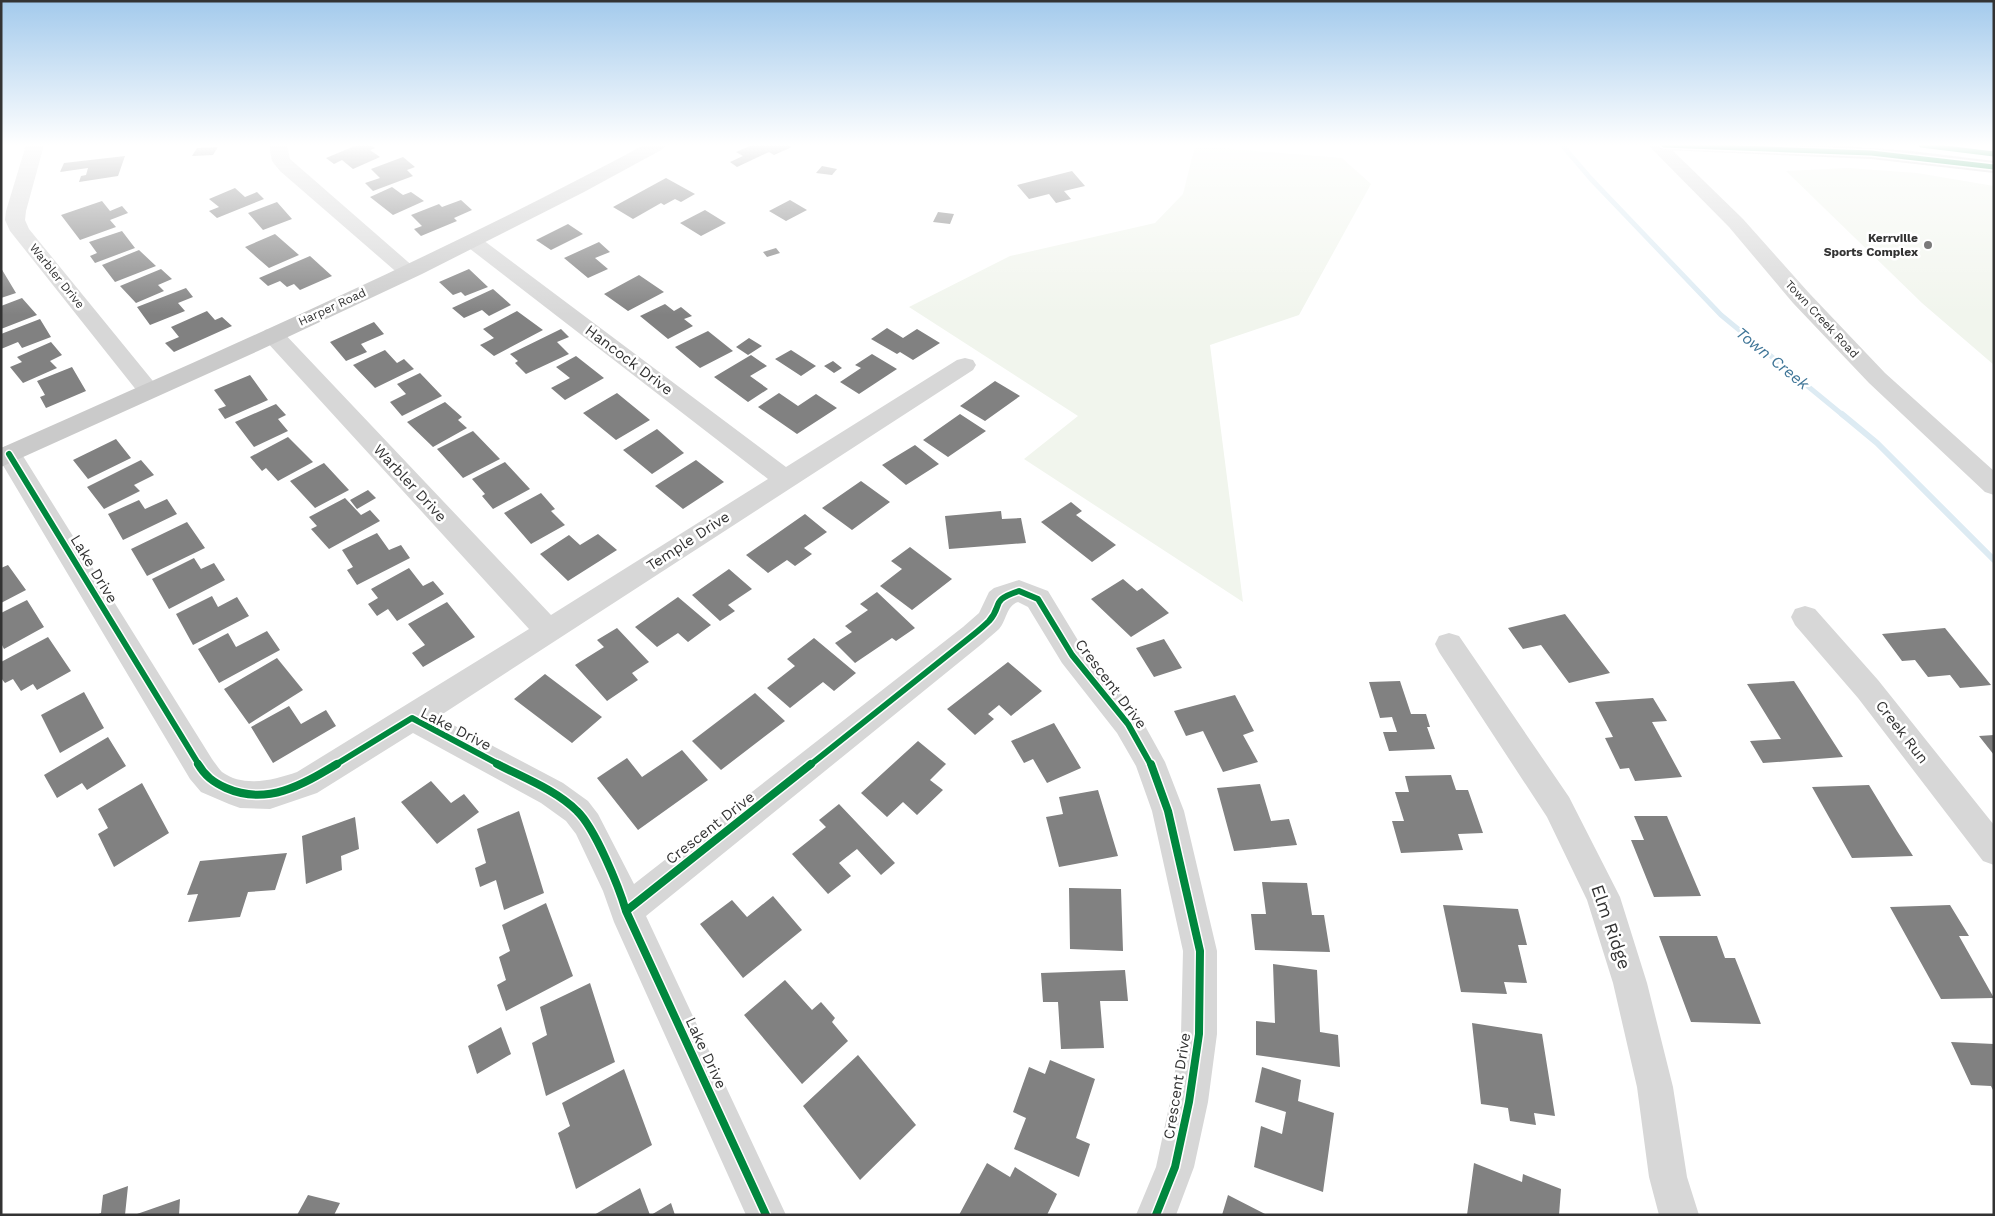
<svg xmlns="http://www.w3.org/2000/svg" width="1995" height="1216" viewBox="0 0 1995 1216" font-family="'Work Sans',sans-serif">
<style>
.green{fill:#f1f5ed}
.lines{fill:none;stroke-linecap:round;stroke-linejoin:round}
.stream-far1{stroke:#ddebf3;stroke-width:5}
.stream{stroke:#ddebf3;stroke-width:6}
.building{fill:#818181}
.minor{fill:#d7d7d7;fill-rule:evenodd}
.major{fill:#cacaca;fill-rule:evenodd}
.cycleway-far2-casing{stroke:#fff;stroke-width:8}
.cycleway-far1-casing{stroke:#fff;stroke-width:9}
.cycleway-casing{stroke:#fff;stroke-width:11}
.cycleway-far2{stroke:#00873e;stroke-width:5}
.cycleway-far1{stroke:#00873e;stroke-width:6}
.cycleway{stroke:#00873e;stroke-width:8}
.poi-dot{fill:#7a7a7a;stroke:#fff;stroke-width:2}
.labels{text-anchor:middle;stroke-width:5;stroke-linejoin:round;paint-order:stroke}
.far-poi-label{font-size:12px;font-weight:bold;fill:#333;stroke:#fff;text-anchor:end}
.far-street-label{font-size:12px;fill:#333;stroke:#fff}
.street-label{font-size:15px;fill:#333;stroke:#fff}
.water-label{font-size:16px;font-style:italic;fill:#3f7597;stroke:#fff}
.near-street-label{font-size:18px;fill:#333;stroke:#fff}
</style>
<rect width="100%" height="100%" fill="#fff"/>
<path class="green" d="M1195,146L1342,158L1371,184L1299,315L1210,345L1243,602L1024,459L1078,416L909,307L1010,256L1155,223L1183,194Z
M1848,168L1917,173L1994,186V365L1922,303L1786,171Z"/>
<g class="lines">
<path class="stream-far1" d="M1562,145L1591,179L1721,315L1844,416"/>
<path class="stream" d="M1842,414L1877,443L1994,560"/>
</g>
<path class="building" d="M357,145H370L375,148L370,150L380,157L353,169L342,160L334,164L326,158Z
M752,145H788L792,147L774,155L769,152L737,167L730,162L743,156L736,152Z
M218,147L213,155L192,156L197,148Z
M125,156L118,176L79,182L81,176L86,175L88,168L60,172L64,163Z
M403,157L415,167L407,170L413,176L373,191L365,183L380,178L371,169Z
M822,166L837,169L832,175L816,173Z
M1072,171L1085,186L1064,191L1071,199L1056,203L1049,194L1029,199L1017,185Z
M666,178L695,194L681,202L675,199L664,205L661,203L633,219L613,207Z
M392,187L403,195L411,192L424,201L393,215L370,197Z
M235,188L245,197L257,192L264,199L217,218L209,211L219,207L209,199Z
M461,200L472,210L454,218L457,221L421,236L414,229L422,226L411,215L439,204L442,207Z
M790,200L807,210L786,221L769,211Z
M102,201L110,211L122,206L128,213L110,220L116,227L80,240L61,215Z
M277,202L292,219L263,230L248,213Z
M705,210L726,223L701,236L680,223Z
M938,212L954,214L950,224L933,222Z
M568,224L583,234L551,250L536,240Z
M122,231L135,248L95,263L90,256L97,253L89,242Z
M275,234L299,255L269,268L245,247Z
M599,242L610,252L595,258L608,269L588,278L564,258Z
M776,248L780,253L767,257L763,252Z
M139,250L156,266L115,282L102,265Z
M310,256L332,276L300,290L294,284L287,287L280,281L268,286L259,278Z
M1,268L16,293L1,298Z
M161,269L172,279L158,285L164,291L136,303L120,286Z
M469,269L488,287L465,296L461,292L453,295L439,282Z
M639,275L664,292L628,311L604,294Z
M186,288L193,297L178,303L185,311L150,325L137,307Z
M493,289L511,305L489,316L482,310L464,318L452,308Z
M22,298L37,315L1,329V306Z
M665,304L674,311L681,307L692,316L684,319L693,326L668,339L640,316Z
M207,311L215,320L222,317L232,326L174,352L165,343L179,337L171,327Z
M517,311L543,330L494,356L480,345L494,338L483,329Z
M40,319L51,337L22,348L18,342L1,349V334Z
M374,322L384,334L361,344L367,352L346,361L330,342Z
M887,328L903,338L917,329L940,343L913,360L900,352L897,354L871,339Z
M561,329L569,337L557,342L569,354L526,374L515,363L518,361L510,354Z
M708,331L733,351L700,368L675,347Z
M749,338L762,346L748,355L736,347Z
M51,342L62,355L50,361L57,368L23,383L10,367L22,362L17,357Z
M385,350L397,363L404,359L414,369L375,388L353,365Z
M791,350L816,366L801,376L775,359Z
M872,354L897,369L859,394L840,382L861,368L855,365Z
M751,355L767,366L750,376L768,389L748,402L714,377Z
M576,356L604,378L565,400L551,388L570,378L556,367Z
M833,361L842,368L834,373L824,366Z
M72,367L86,391L46,408L40,397L45,395L37,381Z
M420,373L442,396L402,416L390,402L406,394L397,384Z
M250,375L268,400L225,419L218,409L226,406L214,390Z
M995,381L1020,396L985,421L960,406Z
M617,393L650,420L616,440L583,413Z
M779,393L798,406L816,394L837,408L797,434L758,407Z
M445,402L462,417L458,420L467,428L433,447L407,422Z
M276,404L286,415L278,419L288,431L254,447L235,422Z
M960,414L986,431L948,457L923,440Z
M657,429L684,453L652,474L623,450Z
M473,431L500,459L463,478L437,449Z
M288,437L313,462L278,481L266,468L262,471L250,457Z
M116,439L131,458L88,479L73,460Z
M915,445L939,464L906,485L882,465Z
M141,460L154,475L134,485L140,491L104,509L87,487Z
M696,460L724,482L683,509L655,486Z
M505,462L530,489L493,509L482,496L485,494L472,479Z
M324,463L349,490L315,508L290,481Z
M861,481L890,502L852,530L822,508Z
M368,490L376,498L357,509L350,500Z
M541,493L555,509L551,511L565,525L531,544L504,513Z
M345,498L361,515L370,510L380,521L329,549L311,529L317,526L309,517Z
M167,499L177,514L123,540L108,514L139,500L145,509Z
M1071,502L1082,511L1076,515L1116,545L1092,562L1041,522Z
M1001,511L1002,519L1021,518L1026,543L949,549L945,516Z
M805,514L827,532L804,548L812,554L795,566L787,560L768,573L746,555Z
M187,522L205,548L147,576L131,549Z
M377,533L389,550L401,545L410,558L357,585L347,570L353,567L342,550Z
M598,534L617,550L568,581L540,554L569,535L580,545Z
M910,547L952,579L912,610L880,586L902,569L891,561Z
M194,558L201,569L214,563L225,580L169,609L152,579Z
M8,565L26,590L1,603V568Z
M409,568L423,586L433,581L444,594L397,621L388,609L377,616L368,604L378,598L371,589Z
M729,569L752,589L728,605L735,611L720,621L692,595Z
M1123,579L1137,591L1142,588L1169,613L1131,637L1091,599Z
M877,592L915,628L896,641L892,638L855,663L835,643L852,632L845,626L868,610L860,604Z
M212,596L218,607L237,597L249,616L193,645L176,614Z
M678,597L711,625L688,642L678,633L657,647L635,627Z
M27,600L44,627L4,649L1,643V613Z
M447,602L475,637L423,667L412,653L425,645L408,624Z
M1565,614L1610,673L1569,683L1541,645L1523,649L1508,628Z
M617,628L649,662L632,673L638,680L607,701L575,665L604,647L597,640Z
M1945,628L1991,685L1960,688L1950,675L1928,677L1915,660L1902,661L1882,634Z
M267,631L280,650L219,683L198,649L228,633L236,647Z
M48,637L71,671L37,690L33,684L21,691L13,679L5,683L1,678V662Z
M814,638L856,673L834,691L823,682L790,708L767,688L795,666L787,659Z
M1164,639L1182,668L1154,677L1136,648Z
M277,658L303,690L249,724L224,689Z
M1008,662L1042,691L1011,716L999,705L988,714L994,719L975,735L947,709Z
M545,674L602,717L572,743L514,699Z
M1400,681L1411,714H1426L1430,727H1427L1435,749L1389,751L1383,732H1397L1392,717L1380,718L1369,682Z
M1794,681L1843,757L1763,763L1750,741L1781,739L1747,684Z
M84,692L104,728L60,753L41,715Z
M755,693L785,721L721,770L692,741Z
M1235,695L1254,731L1243,735L1258,762L1223,772L1203,731L1186,736L1174,711Z
M1653,698L1667,721L1652,722L1682,777L1635,781L1629,768L1620,769L1605,738L1613,737L1595,702Z
M289,706L301,724L326,710L336,726L273,763L251,727Z
M1054,723L1081,768L1047,783L1033,759L1024,763L1011,741Z
M1994,735V755L1979,736Z
M108,737L126,766L87,790L82,783L57,798L44,775Z
M918,741L946,764L930,780L943,790L917,815L903,802L887,817L861,793Z
M682,750L708,780L638,830L597,778L627,758L642,777Z
M1451,775L1456,790H1468L1483,833L1458,834L1463,850L1401,853L1392,821H1404L1395,792H1409L1405,776Z
M431,781L451,803L464,794L479,812L437,844L401,802Z
M142,783L169,833L114,867L98,834L108,828L98,809Z
M1260,784L1271,821L1289,819L1297,845L1234,851L1217,788Z
M1869,785L1897,831L1913,856L1852,858L1812,787Z
M1098,790L1118,856L1059,867L1046,817L1063,814L1059,797Z
M839,804L895,863L881,875L857,849L839,863L851,876L828,894L792,854L826,827L819,820Z
M519,811L544,893L504,910L496,880L480,887L475,868L486,863L477,829Z
M1634,816H1667L1701,896L1654,897L1631,840H1644Z
M355,817L359,849L341,856L342,870L306,884L302,836Z
M287,853L275,890L248,892L240,917L188,922L198,894L187,895L200,861Z
M1262,882L1307,883L1312,915H1324L1330,952L1255,950L1251,914H1266Z
M1069,888L1121,889L1123,951L1070,949Z
M773,896L802,930L743,978L700,924L732,900L747,917Z
M546,903L573,976L506,1011L497,985L506,980L499,957L510,951L502,925Z
M1443,905L1518,909L1527,945H1518L1527,983L1504,982L1507,994L1461,992Z
M1950,905L1969,936H1959L1994,998L1941,999L1890,907Z
M1659,936H1717L1725,958H1735L1761,1024L1691,1022Z
M1273,964L1317,970L1320,1032L1338,1035L1340,1067L1256,1055V1021L1275,1023Z
M1125,970L1128,1001H1100L1104,1048L1061,1049L1058,1002H1043L1041,973Z
M785,980L812,1010L821,1002L835,1018L832,1022L848,1041L802,1084L744,1015Z
M590,983L615,1062L546,1096L532,1043L547,1035L540,1007Z
M1472,1023L1542,1034L1555,1116L1534,1113L1536,1125L1510,1121L1508,1108L1481,1104Z
M501,1027L511,1054L477,1074L468,1046Z
M1951,1042L1994,1044V1092L1991,1086L1971,1085Z
M858,1055L916,1125L860,1180L803,1106Z
M1050,1060L1095,1079L1076,1138L1090,1144L1079,1177L1014,1149L1026,1118L1013,1112L1029,1067L1045,1074Z
M1262,1067L1301,1080L1298,1101L1334,1113L1323,1192L1254,1167L1261,1126L1282,1134L1286,1112L1255,1102Z
M624,1069L652,1145L576,1189L558,1133L570,1126L562,1103Z
M987,1163L1010,1177L1015,1167L1057,1194L1047,1215H959Z
M1474,1163L1522,1182L1523,1174L1561,1189L1559,1215H1467Z
M128,1186L125,1215H96L101,1213L103,1195Z
M640,1188L650,1215H594Z
M308,1195L340,1203L334,1215H297Z
M1228,1195L1267,1215H1222Z
M180,1199L179,1215H137V1214Z
M671,1203L675,1215H651Z"/>
<g class="lines">
<path class="minor" d="M26,145H44L26,211L25,220L29,229L157,386L161,391L157,396L149,399L141,396L10,231L5,220L6,211Z
M269,145H287L290,159L415,268L418,272L415,276L408,278L401,276L280,171L272,161Z
M1648,145H1667L1743,219L1809,293L1885,373L1994,471V495L1985,492L1869,383L1793,303L1729,227Z
M472,235L479,237L786,467L957,360L965,358L973,360L976,365L973,370L438,717L563,783L588,801L598,814L634,884L963,627L979,613L989,592L994,588L1019,580L1048,591L1082,647L1139,715L1165,762L1184,811L1217,951V1034L1208,1102L1194,1167L1176,1215H1136L1156,1167L1170,1102L1181,1034L1183,951L1152,811L1136,766L1117,733L1062,663L1028,607L1018,602C1006,606 1007,620 999,629C994,634 988,638 983,643L646,916L786,1215H746L614,922L603,891L576,834L566,821L541,803L413,733L317,793L270,809L240,808L229,804L201,792L190,779L1,462V448L9,445L18,448L212,759C215,763 219,769 222,772C244,788 274,780 297,772L529,629L265,340L262,335L265,330L273,328L281,330L551,615L768,479L465,245L462,241L465,237Z
M1805,606L1815,609L1878,680L1994,825V865L1983,861L1858,698L1795,625L1791,617L1795,609Z
M1449,633L1459,636L1569,797L1620,897L1647,983L1673,1087L1687,1177L1699,1215H1659L1649,1177L1637,1087L1613,983L1587,900L1547,817L1439,652L1435,644L1439,636Z"/>
<path class="major" d="M644,145H666L663,149L584,192L422,274L258,351L1,467V448C218,352 435,257 644,145Z
M1655,145H1829L1912,151L1994,161V173L1871,159L1664,150L1658,149Z"/>
<g class="cycleway-far2-casing">
<path id="cycleway-far2" d="M1664,145L1871,153L1994,167
M1921,145L1994,154"/>
</g>
<g class="cycleway-far1-casing">
<path id="cycleway-far1" d="M9,454L199,765
M335,765L412,718L500,765
M810,765L973,635C978,631 984,626 989,621C1004,604 989,601 1019,591L1038,599L1072,655L1128,724L1151,765"/>
</g>
<g class="cycleway-casing">
<path id="cycleway" d="M198,764C205,776 213,782 226,788C267,806 302,785 337,764
M497,764C524,778 556,790 577,811C595,828 619,887 626,911L766,1215
M1151,764L1168,811L1200,951L1199,1034L1189,1102L1175,1167L1156,1215
M626,911L811,764"/>
</g>
<use href="#cycleway-far2" class="cycleway-far2"/>
<use href="#cycleway-far1" class="cycleway-far1"/>
<use href="#cycleway" class="cycleway"/>
</g>
<linearGradient id="sky" x2="0" y2="1"><stop stop-color="#a3caec"/><stop offset="0.46" stop-color="#fff"/><stop offset="1" stop-color="#fff" stop-opacity="0"/></linearGradient>
<rect width="1995" height="315" fill="url(#sky)"/>
<circle class="poi-dot" cx="1928" cy="245" r="5"/>
<g class="labels">
<g class="far-poi-label">
<text x="1918" y="242">Kerrville<tspan x="1918" dy="14">Sports Complex</tspan></text>
</g>
<g class="far-street-label">
<text transform="translate(57 276) rotate(51)" y="4">Warbler Drive</text>
<text transform="translate(332 307) rotate(-25)" y="4">Harper Road</text>
<text transform="translate(1822 319) rotate(47)" y="4">Town Creek Road</text>
</g>
<g class="street-label">
<text transform="translate(629 360) rotate(37)" y="5">Hancock Drive</text>
<text transform="translate(410 483) rotate(47)" y="5">Warbler Drive</text>
<text transform="translate(688 541) rotate(-33)" y="5">Temple Drive</text>
<text transform="translate(94 569) rotate(59)" y="5">Lake Drive</text>
<text transform="translate(1111 684) rotate(53)" y="5">Crescent Drive</text>
<text transform="translate(456 729) rotate(27)" y="5">Lake Drive</text>
<text transform="translate(1902 732) rotate(52)" y="5">Creek Run</text>
<text transform="translate(710 828) rotate(-38)" y="5">Crescent Drive</text>
<text transform="translate(706 1053) rotate(65)" y="5">Lake Drive</text>
<text transform="translate(1177 1086) rotate(-81)" y="5">Crescent Drive</text>
</g>
<g class="water-label">
<text transform="translate(1773 358) rotate(39)" y="6">Town Creek</text>
</g>
<g class="near-street-label">
<text transform="translate(1611 927) rotate(71)" y="6">Elm Ridge</text>
</g>
</g>
<rect width="1995" height="1216" fill="none" stroke="#333333" stroke-width="5"/>
</svg>
